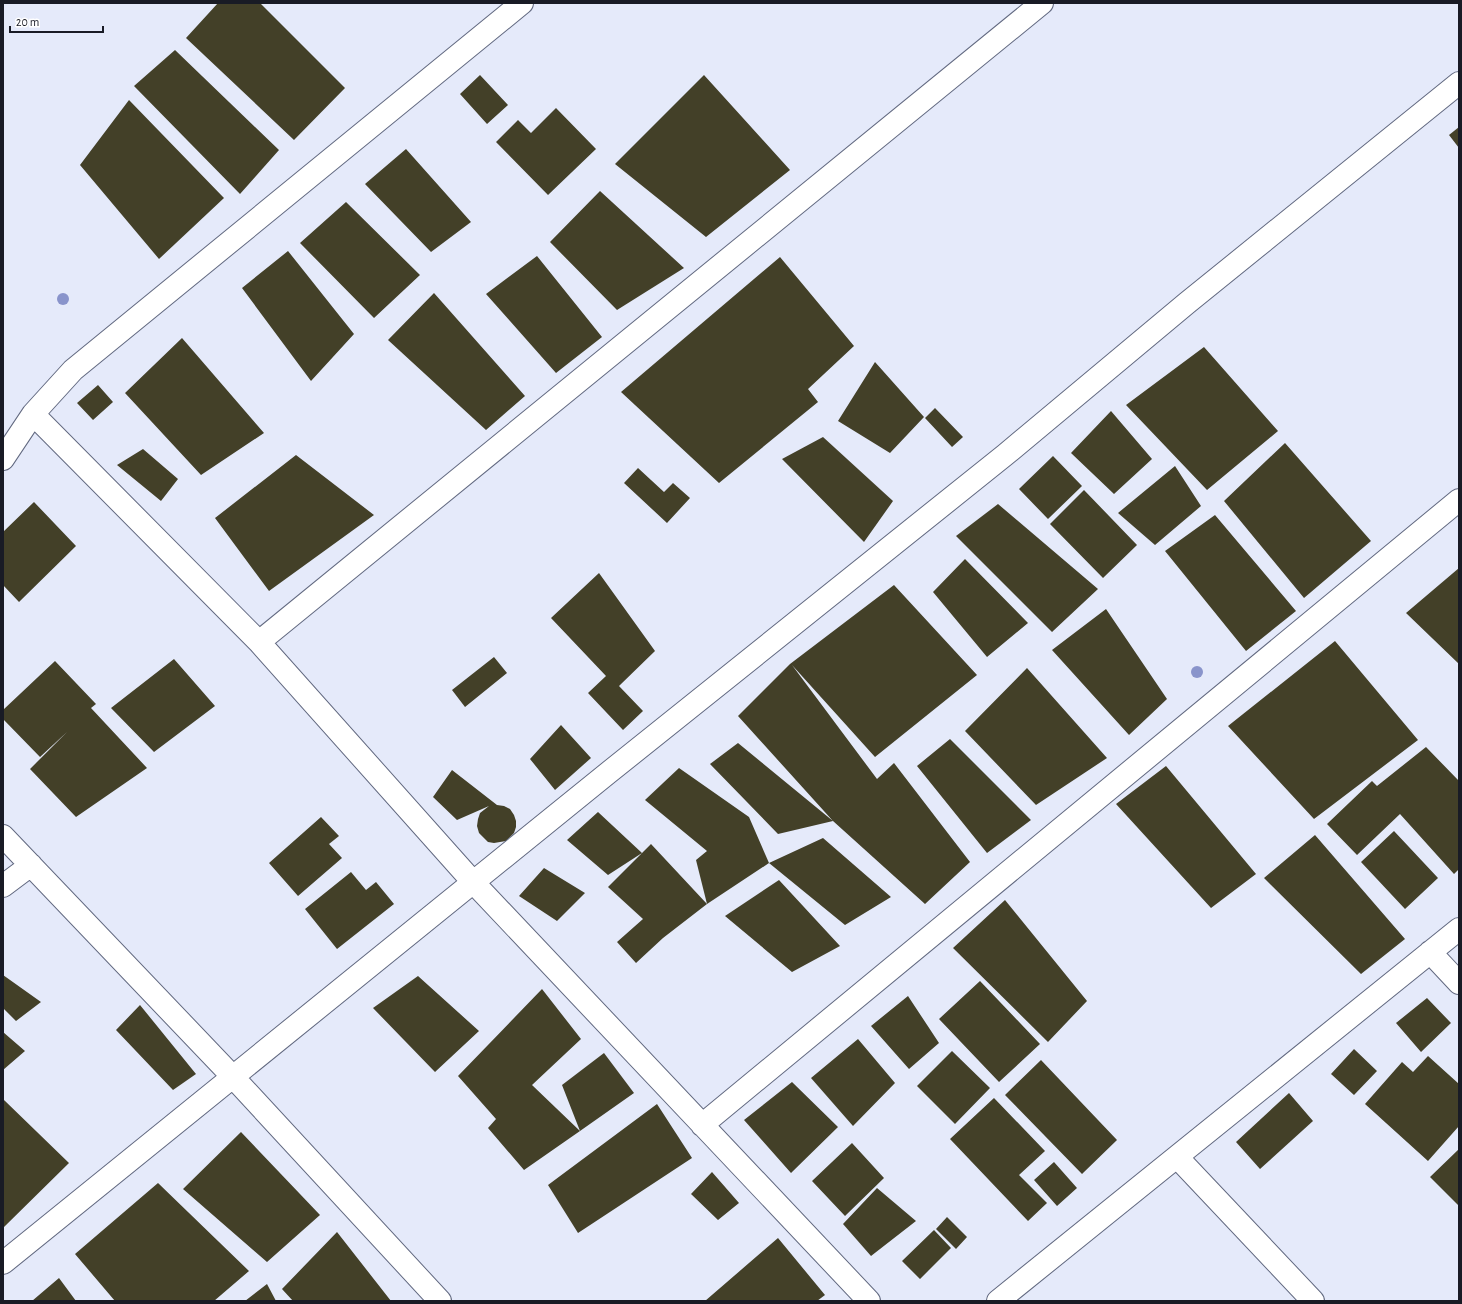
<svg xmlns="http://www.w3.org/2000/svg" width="1462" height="1304" viewBox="0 0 1462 1304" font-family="'Alegreya Sans',sans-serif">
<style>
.building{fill:#434028}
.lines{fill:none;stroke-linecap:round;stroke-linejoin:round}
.minor-casing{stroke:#626980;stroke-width:24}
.minor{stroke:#fff;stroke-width:22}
.tree{fill:#8994cb}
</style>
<rect width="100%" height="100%" fill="#e5eafa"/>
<path class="building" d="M218,3H260L345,88L294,140L186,38Z
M175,50L279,150L240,194L134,86Z
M480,75L508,105L487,124L460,94Z
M704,75L790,170L706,237L615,164Z
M129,100L224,198L159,259L80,165Z
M556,108L596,149L548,195L496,142L518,120L531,133Z
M1459,127V148L1449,135Z
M406,149L471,222L431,252L365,184Z
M600,191L684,268L617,310L550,242Z
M346,202L420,275L374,318L300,243Z
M288,251L354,334L311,381L242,288Z
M537,256L602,337L556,373L486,294Z
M780,257L854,346L808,389L818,402L719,483L621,392Z
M434,293L525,396L486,430L388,340Z
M182,338L264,433L201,475L125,393Z
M1204,347L1278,431L1207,490L1126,405Z
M875,362L924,417L890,453L838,421Z
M98,385L113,402L93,420L77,403Z
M935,408L963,437L952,447L925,418Z
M1111,411L1152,459L1114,494L1071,453Z
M823,437L893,501L864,542L782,459Z
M1285,443L1371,541L1304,598L1224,501Z
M143,449L178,479L161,501L117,465Z
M296,455L374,515L269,591L215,518Z
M1053,456L1082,486L1048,519L1019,489Z
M1175,466L1201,506L1155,545L1118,513Z
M638,468L664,492L673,483L690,498L667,523L624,483Z
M1084,490L1137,545L1103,578L1050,524Z
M34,502L76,546L19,602L3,585V532Z
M998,504L1098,589L1052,632L956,536Z
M1215,515L1296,611L1246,651L1165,551Z
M965,559L1028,623L987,657L933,592Z
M1459,568V664L1406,613Z
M599,573L655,651L619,686L643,711L623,730L588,693L606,676L551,618Z
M894,585L977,675L875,757L792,665L877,779L894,763L970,862L925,904L833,821L738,716L790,664Z
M1106,609L1167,699L1129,735L1052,650Z
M1335,641L1418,740L1314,819L1228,726Z
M494,657L507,673L465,707L452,690Z
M174,659L215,706L154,752L111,708Z
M55,661L96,704L91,708L147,768L76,817L30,769L67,732L40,757L3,719V710Z
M1027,668L1107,758L1036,805L965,731Z
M561,725L591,758L555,790L530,759Z
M950,739L1031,820L987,853L917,766Z
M738,743L833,821L778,834L710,764Z
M1426,747L1459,781V869L1454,874L1400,814L1357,855L1327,824L1372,781L1377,786Z
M1166,766L1256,874L1211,908L1116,804Z
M679,768L749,817L769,863L707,904L663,938L636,963L617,942L643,919L608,887L642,853L608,875L567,840L598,812L642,853L651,844L707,904L696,860L707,851L645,800Z
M452,770L497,805L504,806L510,809L514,815L516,821V827L514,833L506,841L494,843L488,842L479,833L477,826L478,819L480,813L489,806L457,820L433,797Z
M321,817L339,836L329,844L342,858L298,896L269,863Z
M1394,831L1438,878L1405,909L1361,862Z
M1315,835L1405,939L1361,974L1264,878Z
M823,838L891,897L845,925L769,863Z
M544,868L585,893L557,921L519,896Z
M351,872L366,890L376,882L394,904L337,949L305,909Z
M779,880L840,946L792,972L725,916Z
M1005,900L1087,1001L1048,1042L953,948Z
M3,975L41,1002L16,1021L3,1008Z
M418,976L479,1031L435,1072L373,1008Z
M980,981L1040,1044L999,1082L939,1019Z
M542,989L581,1039L532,1085L580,1131L524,1170L488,1128L496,1119L458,1076Z
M908,996L939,1043L909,1069L871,1026Z
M1427,998L1451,1023L1421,1052L1396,1023Z
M140,1005L196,1074L173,1090L116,1030Z
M3,1032L25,1051L3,1070Z
M858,1039L895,1083L853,1126L811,1078Z
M1354,1049L1377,1071L1354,1095L1331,1074Z
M952,1051L990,1088L955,1124L917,1086Z
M604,1053L634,1093L580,1131L562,1085Z
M1428,1056L1459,1084V1126L1428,1161L1365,1104L1402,1062L1413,1072Z
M1041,1060L1117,1140L1082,1174L1005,1095Z
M792,1082L838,1127L791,1173L744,1120Z
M1289,1093L1313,1121L1260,1169L1236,1142Z
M994,1098L1045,1151L1019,1175L1047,1203L1028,1221L950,1139Z
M4,1100L69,1163L3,1228V1102Z
M657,1104L692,1158L578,1233L548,1185Z
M241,1132L320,1215L267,1262L183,1189Z
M852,1143L884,1178L845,1216L812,1181Z
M1459,1149V1206L1430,1177Z
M1054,1162L1077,1188L1057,1206L1034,1180Z
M712,1172L739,1203L718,1220L691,1194Z
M158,1183L249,1271L214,1301H115L75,1254Z
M877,1188L916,1221L871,1256L843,1224Z
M947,1217L967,1237L956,1249L936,1229Z
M934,1230L951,1248L920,1279L902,1261Z
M337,1232L391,1301H293L282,1289Z
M778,1238L825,1295L817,1301H705Z
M59,1278L76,1301H32Z
M267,1284L276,1301H245Z"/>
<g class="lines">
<g class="minor-casing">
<path id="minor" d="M33,414L259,642L473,882L869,1301
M3,459L33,414L73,370L522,3
M259,642L1042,3
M3,836L233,1077L440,1301
M3,886L31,865
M1430,952L1459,983
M702,1125L1459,500
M1177,1157L1313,1301
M3,1263L608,773L1005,455L1187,303L1459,83
M998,1301L1459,929"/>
</g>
<use href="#minor" class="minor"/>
</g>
<g class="tree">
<circle cx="63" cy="299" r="6"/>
<circle cx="1197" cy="672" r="6"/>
</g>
<rect width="1462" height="1304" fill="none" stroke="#191b25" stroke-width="8"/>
<path d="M10 26v6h93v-6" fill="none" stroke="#191b25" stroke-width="2"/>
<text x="16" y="26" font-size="12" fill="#191b25" stroke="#ffffff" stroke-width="3" paint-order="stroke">20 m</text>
</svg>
